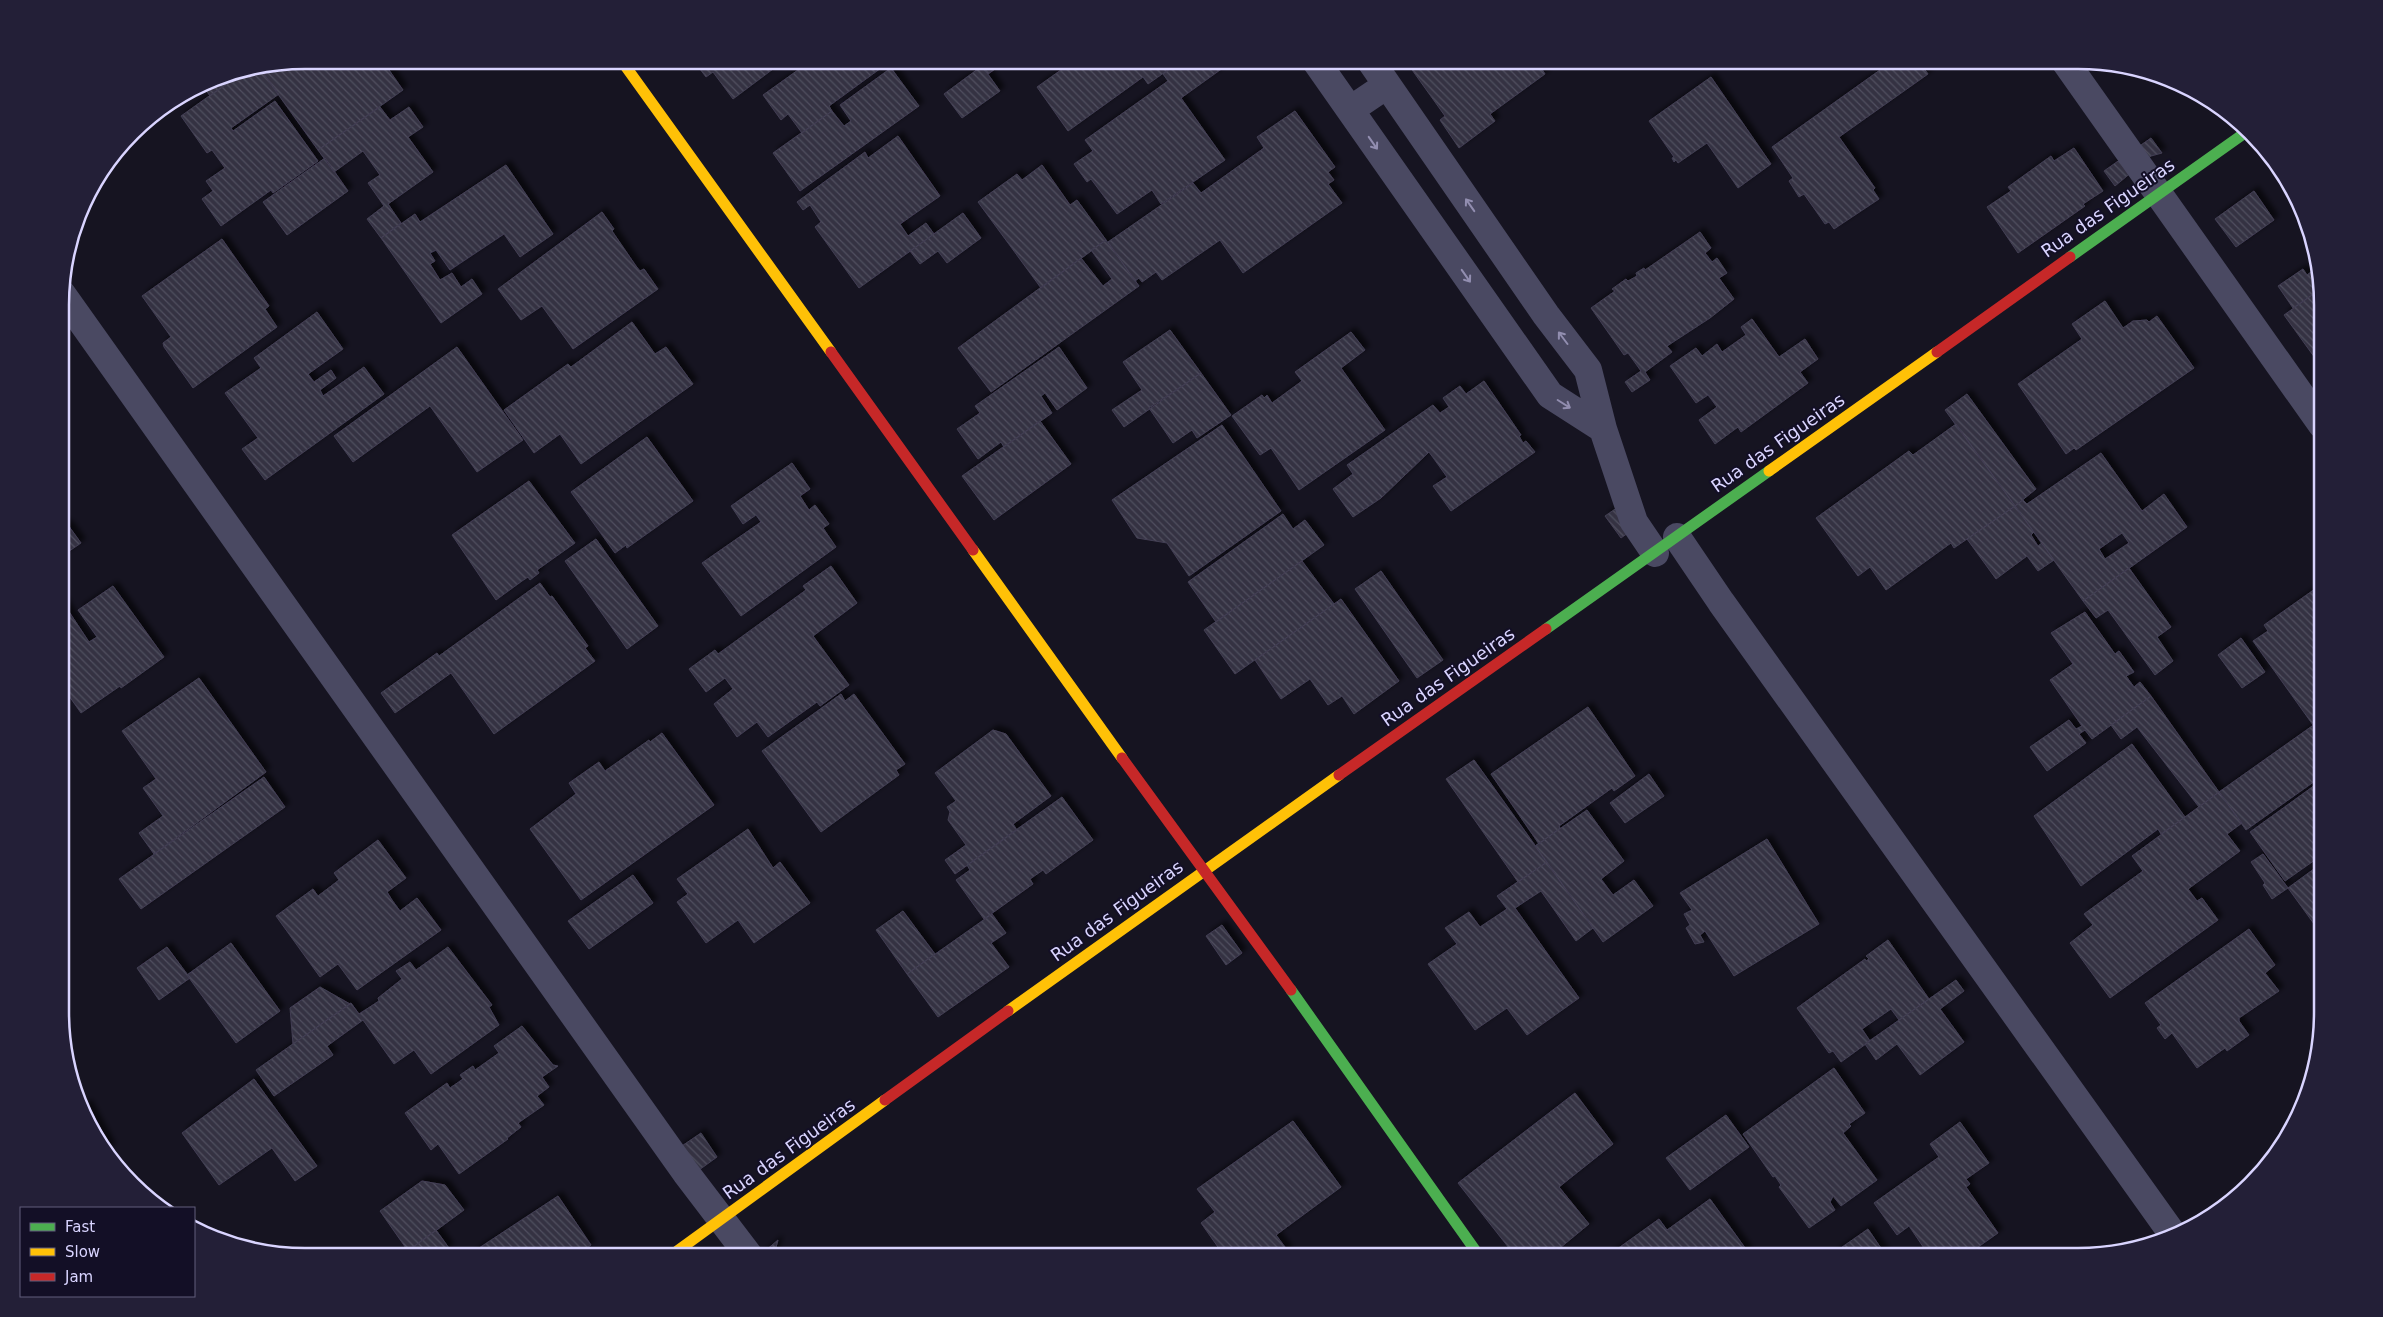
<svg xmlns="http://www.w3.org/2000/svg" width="2383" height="1317" viewBox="0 0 2383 1317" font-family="'DejaVu Sans',sans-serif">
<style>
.building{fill:url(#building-back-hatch);stroke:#433f54;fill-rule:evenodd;filter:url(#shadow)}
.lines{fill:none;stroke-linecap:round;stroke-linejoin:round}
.street{stroke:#4a4962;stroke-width:28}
.fast{stroke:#4caf50;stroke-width:11}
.slow{stroke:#ffc107;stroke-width:11}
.jam{stroke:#c62828;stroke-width:11}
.oneway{stroke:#928eb0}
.labels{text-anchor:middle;stroke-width:4;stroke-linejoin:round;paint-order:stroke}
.street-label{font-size:18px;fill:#d9d4ff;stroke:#130f26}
.rim{fill:none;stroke:#d9d4ff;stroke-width:2.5}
</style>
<defs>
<pattern id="building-back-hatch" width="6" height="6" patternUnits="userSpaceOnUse" patternTransform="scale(1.25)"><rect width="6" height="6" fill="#343243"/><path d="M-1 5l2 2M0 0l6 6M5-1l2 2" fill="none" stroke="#514f5f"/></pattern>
<filter id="shadow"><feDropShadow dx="4.5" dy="-4.5" stdDeviation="2.5" flood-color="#0009"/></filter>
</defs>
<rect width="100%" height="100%" fill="#161421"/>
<path class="building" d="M305,60H382L403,90L318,150L260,69Z
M693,60H785L733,99L713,72L706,77Z
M812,60H892L829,106L832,111L802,133L788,114L781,120L763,95Z
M978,60H1008L988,74Z
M1075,60H1171L1175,65L1148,84L1143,77L1068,131L1037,87Z
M1183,60H1234L1181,98L1225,160L1161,204L1152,190L1117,214L1091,179L1087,182L1074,164L1093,151L1085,140L1168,81L1163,74Z
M1405,60H1536L1545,74L1490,114L1495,121L1459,148L1440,120L1445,116Z
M1868,60H1888L1875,69Z
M1894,60H1918L1928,74L1839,137L1875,188L1873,190L1879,199L1834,229L1829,222L1825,224L1804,194L1799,197L1789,181L1793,178L1772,147Z
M982,66L1000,91L962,118L944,94Z
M891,68L919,106L800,191L773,153L832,111L844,126L851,121L840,105Z
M260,69L279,94L231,128L233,131L275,101L318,161L273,193L271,190L221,226L202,199L213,191L206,181L225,168L212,150L207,153L181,116L243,72Z
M227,75L231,81L210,96L202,84L211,79Z
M1711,77L1771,164L1738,188L1707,143L1678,163L1676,160L1674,162L1672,158L1674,157L1649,121Z
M380,107L390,120L409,107L423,127L408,137L433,172L388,204L401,223L381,238L367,219L384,206L368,183L380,175L363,151L334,172L318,150Z
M1295,111L1335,167L1328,172L1334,180L1328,184L1342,203L1243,273L1220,240L1162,280L1156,272L1142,282L1139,278L1135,281L1108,242L1193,183L1201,193L1264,148L1257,137Z
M898,136L940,196L900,224L908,236L926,223L934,234L859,288L815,227L821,222L810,205L803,210L797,202L865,152L868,158Z
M2151,138L2162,153L2151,156L2115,186L2104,171Z
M2074,148L2103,191L2083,204L2085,206L2018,253L1987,207L2011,191L2008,187L2051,156L2054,161Z
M325,158L348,191L287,235L263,202Z
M506,165L553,234L520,257L504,234L450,270L436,250L430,253L435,261L430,264L440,280L452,273L461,287L472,279L482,294L441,323L381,238L415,214L420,222Z
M1042,165L1070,205L1077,200L1106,240L1041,288L978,202L1017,174L1022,180Z
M2254,191L2274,220L2236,247L2215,219Z
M602,212L614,229L612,231L636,266L640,271L644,269L658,289L573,349L542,306L521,320L498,289Z
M963,213L981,238L947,263L938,251L920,264L910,251Z
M1700,232L1711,248L1705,253L1712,262L1717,258L1727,273L1719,278L1734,299L1710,318L1667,346L1672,352L1645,372L1650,380L1632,392L1625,382L1641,371L1628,353L1624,355L1591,308L1615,291L1612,289L1626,279L1628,281L1637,276L1636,273L1644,268L1645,270Z
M222,239L269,306L265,309L277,327L193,388L164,347L163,343L171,337L142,296Z
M1106,240L1139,286L991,392L958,348L1081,258L1103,286L1112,279L1091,250Z
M2318,267L2322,288L2293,308L2278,286L2303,269L2307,275Z
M2322,288V352L2315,358L2284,315Z
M2105,301L2123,328L2133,321L2147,320L2149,322L2157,316L2194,368L2076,450L2074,448L2066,454L2018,384L2082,339L2072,324Z
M317,312L343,349L308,374L314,382L331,370L336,378L320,390L323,396L364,367L384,394L265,480L242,449L258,438L225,393L261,368L254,358Z
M1752,319L1779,357L1805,339L1818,359L1800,372L1808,383L1741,432L1738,427L1715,444L1699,420L1717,407L1708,395L1696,403L1670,366L1696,348L1702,356L1717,344L1722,352L1746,335L1741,327Z
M632,322L655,354L666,347L693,384L581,464L560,434L534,453L504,410L568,364L571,367Z
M1170,330L1201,373L1124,427L1112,410L1142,390L1123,362Z
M1351,332L1365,350L1341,368L1385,430L1299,490L1271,448L1260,455L1232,416L1262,395L1264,398L1267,395L1272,403L1302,381L1295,372Z
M457,347L523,440L477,472L430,406L353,462L334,436Z
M1059,347L1087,388L1057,410L1045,393L1041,396L1052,413L1004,447L1001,442L978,459L957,429L980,413L975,406Z
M1201,373L1231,415L1197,438L1192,430L1173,443L1149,408Z
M1484,381L1521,435L1519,436L1523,443L1526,441L1535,452L1451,511L1433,486L1447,477L1429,452L1381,498L1353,517L1333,489L1353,474L1347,465L1433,405L1440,413L1449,407L1443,398L1460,386L1466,394Z
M1967,394L2036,489L2015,506L1945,410Z
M1040,421L1071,464L994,520L962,476Z
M1956,424L2015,506L1954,548L1951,543L1886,590L1870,567L1858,576L1816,518L1909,451L1913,455Z
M1222,425L1281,511L1189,576L1167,543L1137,538L1112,500Z
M647,437L693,501L627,548L626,545L615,553L571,492Z
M2101,453L2142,511L2164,494L2187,527L2083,601L2015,506L2023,500L2027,504ZM2122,533L2129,543L2105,559L2099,549Z
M792,463L810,489L800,496L809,510L815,505L829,524L823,528L836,547L741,616L702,563L761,522L756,515L743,524L731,506Z
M529,481L575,543L537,570L539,573L530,580L528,577L522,581L496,600L452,535Z
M1624,503L1639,525L1621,538L1605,516Z
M2015,506L2034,532L2031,535L2038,546L2042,543L2054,560L2038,571L2027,556L1996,579L1967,539Z
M1283,514L1293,529L1305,520L1324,545L1216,622L1188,582Z
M62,521L66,527L68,525L81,543L62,556Z
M596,539L658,626L627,649L565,561Z
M1302,561L1334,604L1235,674L1204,630Z
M831,566L857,603L813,636L849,685L820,706L817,702L768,737L757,722L737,737L714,704L733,689L725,678L706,692L689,669L715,650L718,654L806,590L803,586Z
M2129,568L2171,627L2157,637L2173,661L2155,675L2108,610L2096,618L2083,601Z
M1381,571L1443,660L1417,678L1355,589Z
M540,583L550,597L552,596L588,646L585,648L595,661L494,734L451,673L395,713L381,693L437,653L439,656Z
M2322,584V719L2313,725L2253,641L2268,631L2264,625Z
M113,586L164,657L121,688L120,686L81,713L62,686V601L89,642L97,637L78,610Z
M1341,599L1399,681L1354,714L1342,696L1328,705L1310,679L1281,699L1255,660Z
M2085,612L2115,654L2119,651L2134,672L2126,676L2134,687L2140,682L2151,696L2092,739L2085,730L2079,734L2086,743L2047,771L2030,747L2069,720L2076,729L2082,726L2050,680L2073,664L2051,633Z
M2241,638L2265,672L2242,688L2218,655Z
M199,678L266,772L154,854L139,833L163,816L143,788L156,779L122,731Z
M841,694L845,701L854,694L905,764L896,770L899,775L821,832L762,751Z
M2151,696L2219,792L2199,807L2137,727L2121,739L2111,725Z
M1588,707L1635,776L1614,791L1612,788L1559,826L1560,828L1539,844L1491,774Z
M2322,719V776L2246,830L2219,792Z
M993,730L1006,734L1051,796L1013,824L1017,830L955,874L945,860L966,845L948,820L950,812L947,807L956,801L935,773Z
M662,733L714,805L581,900L530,829L576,794L569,783L599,762L605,771L649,740L650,742Z
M2132,744L2185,817L2161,834L2158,829L2081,886L2034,816Z
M1474,760L1547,862L1518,882L1446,779Z
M1649,774L1664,796L1625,823L1610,803Z
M264,777L285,807L141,909L119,879Z
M2322,780V855L2285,881L2250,832Z
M2219,792L2242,823L2227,834L2240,851L2188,889L2197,901L2202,898L2218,920L2110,998L2070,943L2093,925L2084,914L2143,871L2132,856Z
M1062,797L1093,840L1046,874L1043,870L1030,879L1033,884L984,919L956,880L970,870L967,865Z
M1587,810L1624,861L1601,879L1613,895L1634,880L1653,906L1603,942L1535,846Z
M748,829L773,868L780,862L810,903L754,943L738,920L706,943L677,902L688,894L677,879Z
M1767,839L1819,924L1734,976L1705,931L1700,935L1704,942L1695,944L1686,928L1690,925L1684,914L1692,910L1680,893Z
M378,840L406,878L387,892L392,900L400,911L417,898L441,930L357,990L338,964L320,977L276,916L313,889L318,896L339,880L334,873Z
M2263,854L2288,888L2272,899L2263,885L2265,883L2251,862Z
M1547,862L1593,928L1576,941L1541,891L1515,908L1579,998L1527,1035L1507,1008L1475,1030L1428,964L1457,944L1445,928L1469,912L1480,927L1507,909L1497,896Z
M2322,863V935L2288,888Z
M633,875L653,903L589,949L568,921Z
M903,911L935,954L907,974L876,930Z
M992,914L1006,933L991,943L1009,967L938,1017L907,974Z
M1222,925L1242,953L1226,965L1206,936Z
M2249,929L2275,965L2265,973L2279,991L2239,1018V1021L2249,1035L2227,1051L2225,1048L2197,1068L2172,1033L2165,1039L2157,1028L2161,1025L2145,1003Z
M1888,940L1929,999L1899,1020L1891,1009L1862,1029L1870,1041L1841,1062L1833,1051L1829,1053L1797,1008L1865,959L1866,961L1869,959L1866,956Z
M231,943L280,1011L236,1043L187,975Z
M167,947L190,978L159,1000L137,968Z
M448,947L492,1005L489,1007L499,1025L431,1074L414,1050L394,1064L363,1020L327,1046L333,1055L274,1096L256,1070L351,1003L359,1014L379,1001L378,998L402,979L396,971L410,962L416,970Z
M1956,980L1964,991L1940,1009L1964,1042L1920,1075L1897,1044L1876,1060L1865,1044Z
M320,987L350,1004L293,1044L290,1008Z
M522,1026L553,1065L558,1066L542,1077L549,1087L537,1096L544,1105L518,1123L521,1127L507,1138L508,1139L459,1174L438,1144L431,1150L405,1113L447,1083L450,1088L463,1079L460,1075L473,1066L475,1070L499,1053L494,1046Z
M1834,1068L1865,1113L1849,1124L1851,1126L1843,1133L1877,1180L1841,1206L1833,1196L1830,1202L1835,1210L1809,1228L1779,1187L1781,1185L1775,1176L1773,1177L1743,1134Z
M254,1079L317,1166L295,1181L272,1148L219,1185L182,1133Z
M1575,1093L1613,1144L1559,1187L1589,1224L1549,1257H1516L1458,1183Z
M87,1104L111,1148L104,1152L81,1108Z
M1726,1115L1749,1147L1690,1190L1666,1158Z
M1293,1121L1341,1187L1276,1235L1288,1251L1280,1257H1225L1201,1223L1215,1212L1197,1189Z
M1960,1122L1989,1163L1966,1179L1970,1184L1966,1187L1998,1233L1964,1257H1930L1909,1226L1897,1235L1874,1203L1939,1157L1930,1144Z
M701,1133L717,1157L699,1170L676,1150Z
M422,1181L445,1185L464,1210L408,1251L380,1211Z
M558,1196L591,1245L574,1257H469L477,1251L476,1250Z
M1710,1199L1748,1252L1741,1257H1606L1659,1219L1667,1230Z
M1868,1229L1887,1257H1835L1837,1255L1835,1252Z
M436,1230L449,1248L437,1257H399Z
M778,1240L774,1255L775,1257H758Z"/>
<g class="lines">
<path class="street" d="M1315,60L1550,395L1603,429
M1370,60L1546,315L1588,370L1603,429L1634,522L1655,553
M2064,60L2322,425
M1350,110L1387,85
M62,294L686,1173L750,1257
M1677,537L1721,602L2174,1236"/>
<path class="fast" d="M2070,257L2249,130
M1546,629L1769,471
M1291,990L1480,1257"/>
<path class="slow" d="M621,60L831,352
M1769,471L1937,352
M973,550L1122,758
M1008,1011L1339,775
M669,1257L885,1100"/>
<path class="jam" d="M831,352L973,550
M1937,352L2070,257
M1122,758L1291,990
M1339,775L1546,629
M885,1100L1008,1011"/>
</g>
<defs><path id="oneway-shaft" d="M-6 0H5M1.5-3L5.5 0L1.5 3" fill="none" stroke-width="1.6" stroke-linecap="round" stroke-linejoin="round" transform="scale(1.25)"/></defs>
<g class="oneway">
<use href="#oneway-shaft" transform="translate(1373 143) rotate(55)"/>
<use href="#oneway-shaft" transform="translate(1470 205) rotate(-125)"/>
<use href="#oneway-shaft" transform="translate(1466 276) rotate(55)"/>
<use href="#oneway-shaft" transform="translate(1563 338) rotate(-127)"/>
<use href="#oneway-shaft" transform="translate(1564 404) rotate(32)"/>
</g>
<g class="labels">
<g class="street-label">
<text transform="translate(2108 208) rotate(-35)" y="6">Rua das Figueiras</text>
<text transform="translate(1778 443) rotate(-35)" y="6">Rua das Figueiras</text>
<text transform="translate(1448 677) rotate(-35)" y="6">Rua das Figueiras</text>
<text transform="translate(1117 911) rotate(-36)" y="6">Rua das Figueiras</text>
<text transform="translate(789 1149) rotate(-36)" y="6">Rua das Figueiras</text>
</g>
</g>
<path d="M0 0H2383V1317H0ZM305 69H2078A236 236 0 0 1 2314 305V1012A236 236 0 0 1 2078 1248H305A236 236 0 0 1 69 1012V305A236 236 0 0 1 305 69Z" fill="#231f37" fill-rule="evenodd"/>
<path class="rim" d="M305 69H2078A236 236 0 0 1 2314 305V1012A236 236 0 0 1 2078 1248H305A236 236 0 0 1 69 1012V305A236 236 0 0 1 305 69Z"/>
<rect x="20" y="1207" width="175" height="90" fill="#130f26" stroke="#625e7d"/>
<rect x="30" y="1223" width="25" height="8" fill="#4caf50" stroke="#625e7d"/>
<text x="65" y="1232" font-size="15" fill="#d9d4ff">Fast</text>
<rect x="30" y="1248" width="25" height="8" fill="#ffc107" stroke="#625e7d"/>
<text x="65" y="1257" font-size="15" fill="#d9d4ff">Slow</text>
<rect x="30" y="1273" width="25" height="8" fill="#c62828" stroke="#625e7d"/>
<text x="65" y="1282" font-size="15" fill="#d9d4ff">Jam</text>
</svg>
